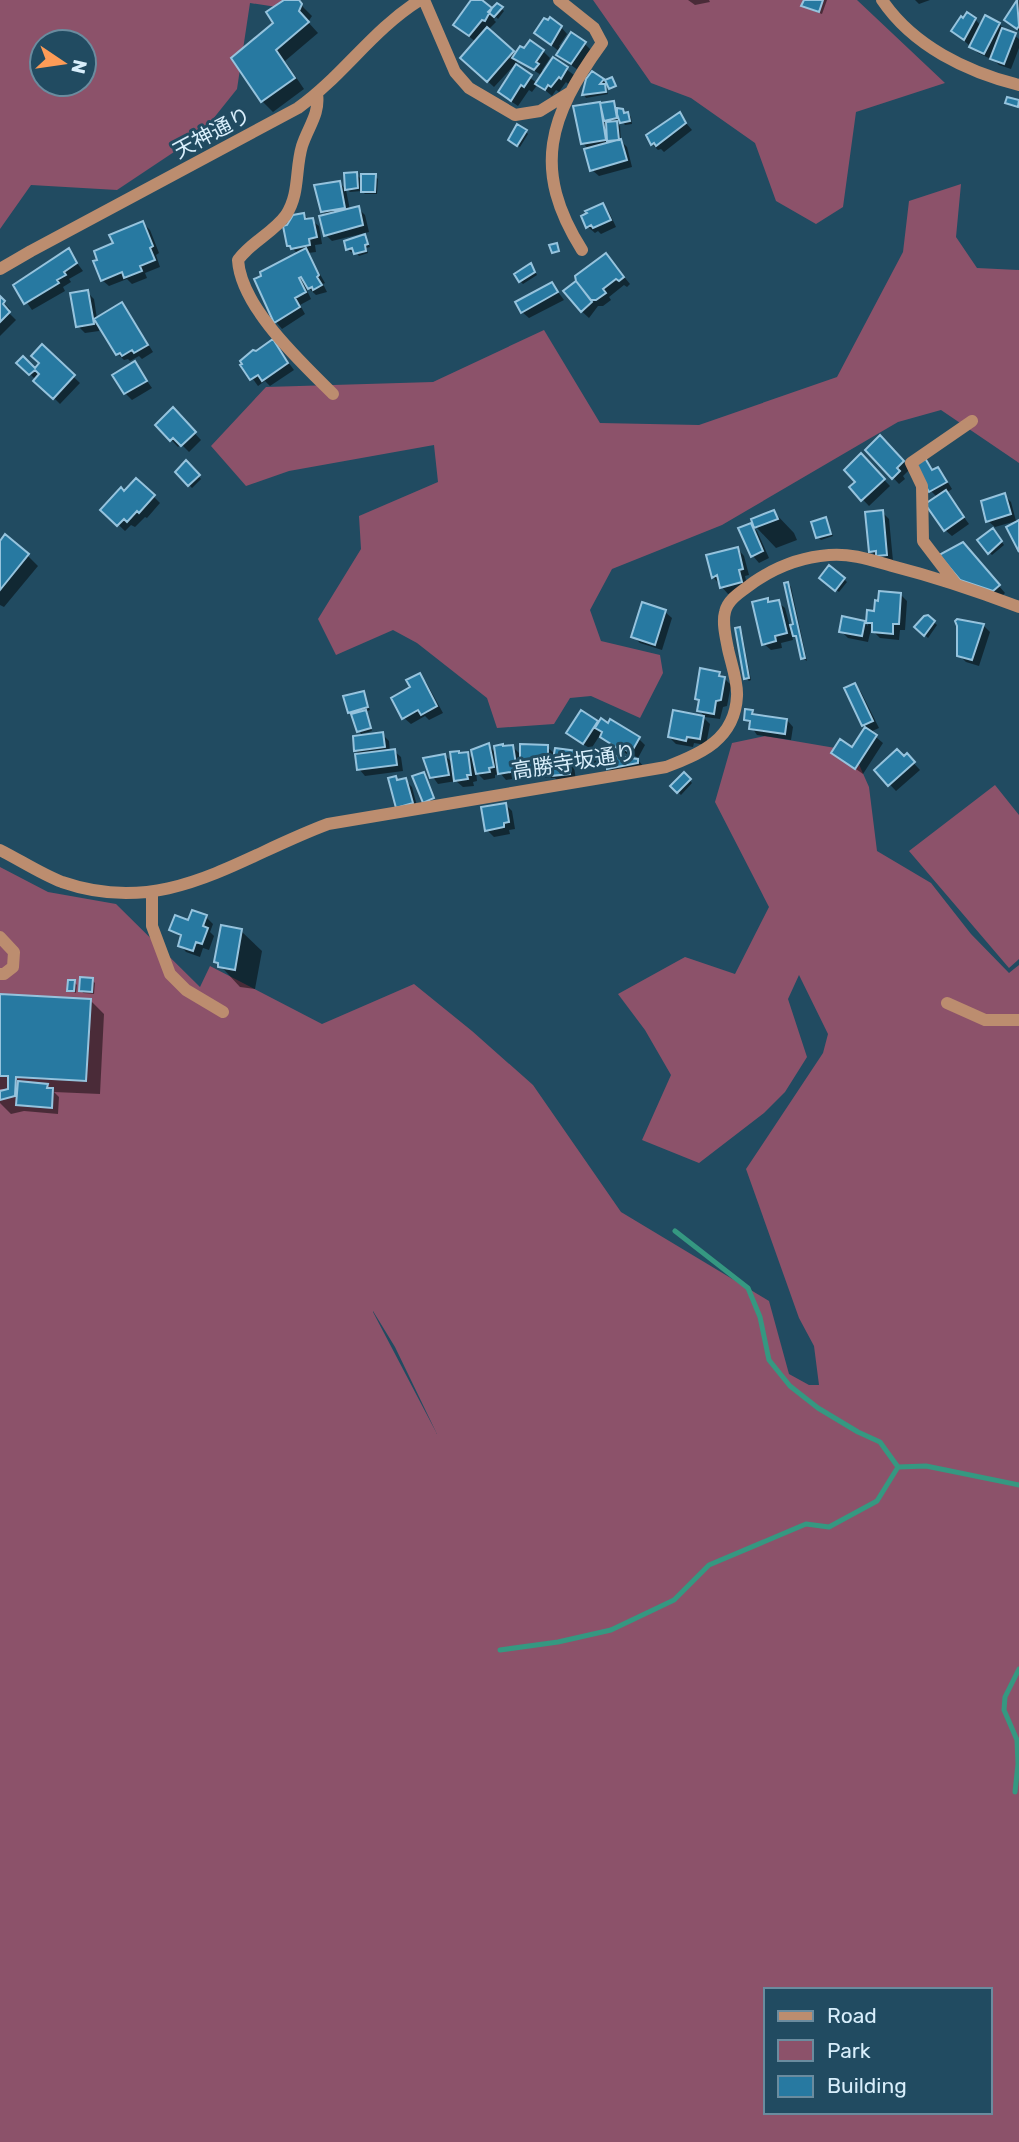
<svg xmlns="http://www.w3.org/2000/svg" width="1019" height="2142" viewBox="0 0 1019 2142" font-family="Rubik,'Noto Sans JP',sans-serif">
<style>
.green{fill:#8c526a;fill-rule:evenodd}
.shadow{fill:#0007;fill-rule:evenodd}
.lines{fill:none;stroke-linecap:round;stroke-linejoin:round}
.stream{stroke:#359881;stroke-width:5}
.building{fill:#2779a1;stroke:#96c3dd;stroke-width:2}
.minor{stroke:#bc8d6f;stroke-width:12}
.labels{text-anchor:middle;stroke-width:6;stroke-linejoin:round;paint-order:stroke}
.street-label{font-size:21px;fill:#d8eefb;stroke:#214b61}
</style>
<rect width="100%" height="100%" fill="#214b61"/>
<path class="green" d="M0,0H299L283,8L250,3L237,89L201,134L117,190L31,185L0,229ZM42,42H84V84H42Z
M593,0H857L945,83L856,112L843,207L816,224L776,201L755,143L691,98L651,83Z
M961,184L956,237L977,268L1019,270V463L941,410L898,422L722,525L612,569L590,610L601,641L660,655L663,673L640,718L591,696L570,698L554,724L497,728L487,698L417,643L393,630L336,655L318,619L361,549L359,516L438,482L434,445L289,471L246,486L211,446L266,387L433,382L544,330L600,423L699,425L837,377L903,252L909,201Z
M765,736L853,751L869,787L877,851L931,883L971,934L1009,973L1019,965V2142H0V867L48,892L116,904L200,987L210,966L322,1024L414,984L472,1031L533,1085L621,1212L769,1301L789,1374L809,1385H819L814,1346L799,1318L746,1169L823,1053L828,1034L799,975L788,999L807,1057L785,1092L764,1113L699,1163L642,1140L671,1075L645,1030L618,994L685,957L735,974L769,907L715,802L732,743ZM373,1311L395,1347L437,1434L373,1312ZM765,1990H989V2112H765Z
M995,785L1019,815V959L1009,968L909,851Z"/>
<path class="shadow" d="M287,0H297L303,7L312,16L308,22L318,33L285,61L304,89L273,112L262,101L233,58L275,23Z
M473,0H479L492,10L497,5L504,11L498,19L496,17L494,20L496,22L488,30L516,55L543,51L550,58L542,70L545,73L554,60L574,75L568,84L566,82L559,92L556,90L552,96L538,84L532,92L529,90L518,106L506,98L500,91L516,67L538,84L543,76L518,61L494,87L469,64L476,42L462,31Z
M688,0H709L710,2L695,5Z
M805,0H827L822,14L806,8L803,6Z
M915,0H930L919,4Z
M1019,1V31L1006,20Z
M975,19L981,26L999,24L1019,39V48L1011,69L999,65L992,58L991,59L978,53L953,31Z
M561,27L567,34L559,46L562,49L584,43L591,50L578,70L565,61L558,54L560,52L536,33Z
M592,73L606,83L604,86L608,94L586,98L584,95Z
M613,103L617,110H623L624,122L628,114L631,117L632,124L625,125L621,120L615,122L620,126L621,141L627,147L632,167L599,176L592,170L589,150L583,143L575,108Z
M679,115L692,130L664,152L661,149L658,150L652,144Z
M526,132L528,134L520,147L513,142Z
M356,174L362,180L375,176L378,179L377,194H365L362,191L350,192L347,189Z
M340,183L346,190L350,210L358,208L365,215L369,232L332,241L326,235L327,216L322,211Z
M603,205L609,212L616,227L601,234L598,231L595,233L588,227Z
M304,215L319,226L322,244L315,245L316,252L308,253L325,283L323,284L327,292L316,295L304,284L311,299L300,305L305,314L282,329L276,322L257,280L298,254L289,245Z
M143,223L150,230L159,253L156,255L160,267L145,273L147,278L132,284L127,279L109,286L102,280L100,261L115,244Z
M365,236L370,247L366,248L368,253L359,256L355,251L351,252L348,249Z
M68,251L83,271L69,279L71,282L63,287L65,291L32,310L15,285Z
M612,262L630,284L627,287L624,285L609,297L611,300L603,306H598L589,318L578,308L566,291Z
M531,265L537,275L523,284L520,281Z
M552,284L564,300L529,318L522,312Z
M87,292L94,299L97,319L122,304L128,311L153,352L142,359L139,356L130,361L128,359L124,360L118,354L98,321L99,331L85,333L78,326Z
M0,299L10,309L8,312L16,320L0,336Z
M273,342L294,370L270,386L265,381L258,386L243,365Z
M42,347L80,383L60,404L19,363L23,359L35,371L42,364Z
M135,364L152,388L132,400L125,393Z
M173,410L201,440L189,452L181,444L178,447L157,425Z
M880,438L910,469L903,476L905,479L899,484L867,450Z
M861,456L890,486L869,506L851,487L857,482Z
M925,460L934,471L937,469L944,476L952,489L946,493L969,524L952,536L945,530L938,498L931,491Z
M186,463L201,479L192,488L177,472Z
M137,480L160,503L147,518L145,517L135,527L131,525L125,531L103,510L124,493Z
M1004,495L1011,502L1016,521L995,527L988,521Z
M774,512L794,533L797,540L776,548L756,527L753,520Z
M882,512L889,519L893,561L877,558L871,551Z
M825,519L833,536L821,540L818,537Z
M750,525L757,531L769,558L759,563L753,556Z
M995,533L1004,545L992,555L989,552Z
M0,543L27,555L38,566L4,607L0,605Z
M738,549L744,556L749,575L745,576L748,589L728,594L713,577L708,556Z
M969,551L1005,593L1001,597L942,556Z
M844,579L847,582L839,592L824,581Z
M788,584L791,587L807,661L802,658L798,639L791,632L793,640L781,643L782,648L771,650L764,644L768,600L771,603L778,602L785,608L790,627L795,626Z
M901,595L907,601L905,630H900L899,640L880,638L871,629L868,642L848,638L841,631L864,622L868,626L869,612L875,613Z
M643,605L665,612L672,618L662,650L640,643L633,636Z
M928,617L937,625L928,638L916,627Z
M983,625L990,632L979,666L966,662L959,655Z
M740,629L742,632L751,680L749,681L746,678Z
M719,673L731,685L727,706L723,707L720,719L705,717L699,710L700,702L697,698Z
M419,675L426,682L443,713L429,720L425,716L411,724L404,718Z
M855,685L861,692L879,728L870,732L883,743L863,774L833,753L852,750L866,728L864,725Z
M363,693L370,710L365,712L372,731L361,734L350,712Z
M752,712L757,717L787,720L793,727L791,740L757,735L746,719Z
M581,713L599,724L639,739L645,745L638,758L632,754L630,756L609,743L600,735L591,749L575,739L569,733Z
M703,717L710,724L706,745L694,743L693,747L676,744L669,737Z
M382,734L389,741L390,751H394L401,757L403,771L365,776L359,769L360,755L356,751Z
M489,746L496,753L512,746L522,756L547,747L556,755L557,750L638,760L644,767L615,775L608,769L609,765L603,763L574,766L576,781L559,782L555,778H528L522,771V777L506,780L500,773L495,775V778L484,780L476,772L477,781L473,782L474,786L463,787L456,781L438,784L427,769L425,759L445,756L454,764L467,753L475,761ZM526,770L556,771V774L526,773Z
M907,756L920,770L896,791L876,770Z
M684,774L692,783L681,795L672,786Z
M405,780L412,787L418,810L404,814Z
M506,805L512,811L515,829L509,830L510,834L494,837L487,830Z
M206,917L213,924L210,932L214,936L209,950L203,948L200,957L186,952L180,945L182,938L171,930Z
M241,931L262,951L255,989L240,987L216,961Z
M92,980L95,983L94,994L83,993L81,990Z
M74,982L77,985L76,993L69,990Z
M0,996L90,1000L104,1014L100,1094L54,1092L59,1097L58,1114L24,1111L11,1114L0,1103V1093L12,1089H0Z"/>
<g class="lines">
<path class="stream" d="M675,1231L748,1288L760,1317L769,1360L790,1386L818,1408L858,1432L880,1442L898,1467
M500,1650L558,1642L611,1630L674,1600L709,1565L806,1524L829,1527L877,1501L898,1467L926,1466L1019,1485
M1015,1792L1018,1764L1017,1740L1004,1710L1005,1697L1019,1669"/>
</g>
<path class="building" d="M284,0H299L302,4L299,11L309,22L276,50L295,78L261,102L231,58L273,23L266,12Z
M471,0H482L492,8L485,21L482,20L469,36L453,25Z
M804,0H823L819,12L801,6Z
M1017,0L1019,26L1017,29L1004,20Z
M497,3L503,7L494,17L488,12Z
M967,12L976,18L964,40L951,31L961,16L963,18Z
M985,15L1000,23L984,54L969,47Z
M550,17L562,26L551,45L534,33L544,18L548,20Z
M487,27L514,51L487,82L460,58Z
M1002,28L1016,33L1004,64L990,59Z
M571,32L586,42L571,64L556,55Z
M530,40L544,50L536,62L539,64L534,70L512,58L520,46L524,48Z
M553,57L568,67L561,79L559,77L551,87L548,85L545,90L535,84Z
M516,64L532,75L524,87L521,85L511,101L498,92Z
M592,71L604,79L600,84H605L606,92L582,95L586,79Z
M612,77L616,86L609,89L605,80Z
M1007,97L1019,100L1018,107L1005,103Z
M614,101L617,118L604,121L600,103Z
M600,102L606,140L581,144L573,106Z
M617,108L623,109L624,113L628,112L630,121L620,123L617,114Z
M680,112L686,123L656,146L654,143L651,145L646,135Z
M617,121L619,140L607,141L606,122Z
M517,124L527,130L517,146L508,140Z
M621,139L627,160L590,171L584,149Z
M357,172L358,188L345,190L344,173Z
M361,174H376L375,192H361Z
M340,181L345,208L321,212L314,185Z
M603,203L611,220L593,228L591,225L586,228L581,216L587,213L585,211Z
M359,206L363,225L324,236L319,216Z
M304,213L305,219L313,218L317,237L309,239L310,245L291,249L290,246H287L283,226L287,225L293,215Z
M143,221L153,246L150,248L155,260L140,266L142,271L124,278L122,272L101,281L93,261L97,260L94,251L113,243L109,235Z
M365,234L368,244L365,245L366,251L354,254L352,248L346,250L344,241Z
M557,243L559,251L552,253L549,245Z
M69,248L77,263L64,272L66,275L57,280L59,283L24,304L13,285Z
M306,248L319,275L317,277L322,285L313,290L312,287L308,289L301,277L299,278L306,292L295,298L300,307L274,323L254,279L261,276L260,272Z
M606,253L624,277L619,281L616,279L603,289L606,293L596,300H591L576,281L575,276Z
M531,263L535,272L519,282L514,274Z
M576,281L592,302L581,312L563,291Z
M552,282L558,292L521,313L515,302Z
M88,290L94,324L76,327L70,293Z
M0,296L5,301L3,304L10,312L0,322Z
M122,302L148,345L134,353L132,350L122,356L120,353L116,355L94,319Z
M273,339L288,363L262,381L258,375L250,380L240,365L242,364L240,361L253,350L256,351Z
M42,344L75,375L53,399L33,381L39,374L35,370L29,375L16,363L23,356L35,368L39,363L31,356Z
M135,361L147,381L124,394L112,375Z
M173,407L196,432L181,446L173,438L170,441L155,425Z
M880,435L904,461L897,468L900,471L892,479L865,450Z
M861,453L885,479L861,501L849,487L855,482L844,470Z
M925,458L932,470L938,467L947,482L929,492L914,465Z
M186,460L200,475L188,486L175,472Z
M136,478L155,495L139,513L137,511L127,522L124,519L117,526L100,510L121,487L124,491Z
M946,490L964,517L944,531L925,504Z
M1005,493L1011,514L986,522L981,501Z
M774,510L778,519L754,528L751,519Z
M883,510L887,555L876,556V551L869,552L865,512Z
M826,517L831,534L816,538L811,522Z
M1019,520V552L1006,527Z
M751,523L763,551L751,557L738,528Z
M993,528L1002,541L988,554L977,540Z
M5,534L29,554L0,590V541Z
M963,542L1000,585L993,591L960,580L939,555Z
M738,547L743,569L739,570L742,582L720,588L717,575L712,578L706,555Z
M829,565L845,578L835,591L819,578Z
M788,582L805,658L801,659L796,636H793L790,625L793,624L784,583Z
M879,591L901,593L899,624H893V634L872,632V623H866L867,610L874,611L875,600L878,601Z
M768,598V602L779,600L787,633L775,636L776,641L762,645L752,602Z
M642,602L666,610L655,645L631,637Z
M928,615L935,621L924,636L914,627L924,616Z
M842,616L865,621L862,636L839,632Z
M957,619L984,624L972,660L957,656V626L955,621Z
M740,627L749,678L744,679L735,628Z
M700,668L720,672L719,676L725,677L721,700L716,701L714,714L697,711L699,700L695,699Z
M420,673L437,706L421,715L418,710L402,719L391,698L410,687L406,680Z
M855,683L873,721L862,726L844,688Z
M364,691L368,707L348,713L343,696Z
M745,709L753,710L752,714L787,719L785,734L749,729L750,721L744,720Z
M366,710L371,728L357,732L351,714Z
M581,710L598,721L583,744L566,733Z
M673,710L704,716L700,739L687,737L686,741L668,737Z
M601,718L608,723L610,719L640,737L631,753L624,749L622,751L600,737L602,732L595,728Z
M865,727L877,735L855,769L831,753L840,739L852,747Z
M383,732L385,747L354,751L353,736Z
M489,743L494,767L489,768L490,772L476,774L471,750Z
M503,744V746L513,745L517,771L498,774L494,746Z
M520,744L548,745V772H520Z
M555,748L638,759V763L607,769V761L595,757L568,760L570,774L550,776Z
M395,749L397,765L357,770L355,754Z
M897,749L904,756L907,753L915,762L888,786L874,770Z
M459,751V753L468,752L471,775H467L468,779L454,781L450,752Z
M445,754L449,775L430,778L423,758Z
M424,772L434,798L423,803L412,776Z
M684,772L691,779L677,793L670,786Z
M396,776L397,780L406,778L413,803L396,808L388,778Z
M506,803L509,822L504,823V827L485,831L481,807Z
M192,910L207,915L203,926L208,928L202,944L196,942L193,951L178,946L181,935L169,930L175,915L188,920Z
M221,925L242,929L235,970L218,967V963L214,962Z
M80,977L93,978L92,992L79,991Z
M68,980H75L74,991H67Z
M0,994L91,999L86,1081L16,1077L15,1096L0,1100V1091L8,1089V1076H0Z
M18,1081L48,1084L47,1088H53L52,1108L16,1105Z"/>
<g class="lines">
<path class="minor" d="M424,0L455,72L469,88L515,115L540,111L569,93
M559,0L594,28L602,43C549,116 531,169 582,250
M882,0C913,46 967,72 1019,85
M317,94C320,114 308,127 302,146C295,169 300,194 286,215C273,233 251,242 238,260C241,307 300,361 333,394
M0,269L31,251L298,108C343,76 372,30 420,0
M955,583L923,541L922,486L911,463L972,421
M0,850C20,860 41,874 62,882C166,918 236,858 328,824L666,767C701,754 735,739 737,696C738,682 731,663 728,649C726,638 722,623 725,612C728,598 744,590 754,582C776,567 802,557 829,555C851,553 871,560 892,566C935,577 977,591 1019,607
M152,892V926L170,974L186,990L223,1012
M0,937L14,952L13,967L4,974H0
M947,1003L985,1020H1019"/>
</g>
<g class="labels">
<g class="street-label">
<text transform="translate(212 133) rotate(-28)" y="7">天神通り</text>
<text transform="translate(574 762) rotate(-9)" y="7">高勝寺坂通り</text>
</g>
</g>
<rect x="764" y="1988" width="228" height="126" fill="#214b61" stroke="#6a8c9f" stroke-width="2"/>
<rect x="778" y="2011" width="35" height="10" fill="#bc8d6f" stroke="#6a8c9f" stroke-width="2"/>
<text x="827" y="2023" font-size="21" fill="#d8eefb">Road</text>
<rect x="778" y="2040" width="35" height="21" fill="#8c526a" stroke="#6a8c9f" stroke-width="2"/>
<text x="827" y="2058" font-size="21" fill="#d8eefb">Park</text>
<rect x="778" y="2076" width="35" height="21" fill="#2779a1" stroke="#6a8c9f" stroke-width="2"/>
<text x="827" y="2093" font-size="21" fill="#d8eefb">Building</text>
<g transform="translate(63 63) rotate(103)"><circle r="33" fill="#214b61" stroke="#6a8c9f" stroke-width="2"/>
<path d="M0-5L12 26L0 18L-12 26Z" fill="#fd9c57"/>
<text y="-10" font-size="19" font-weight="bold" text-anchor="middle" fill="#d8eefb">N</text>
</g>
</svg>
